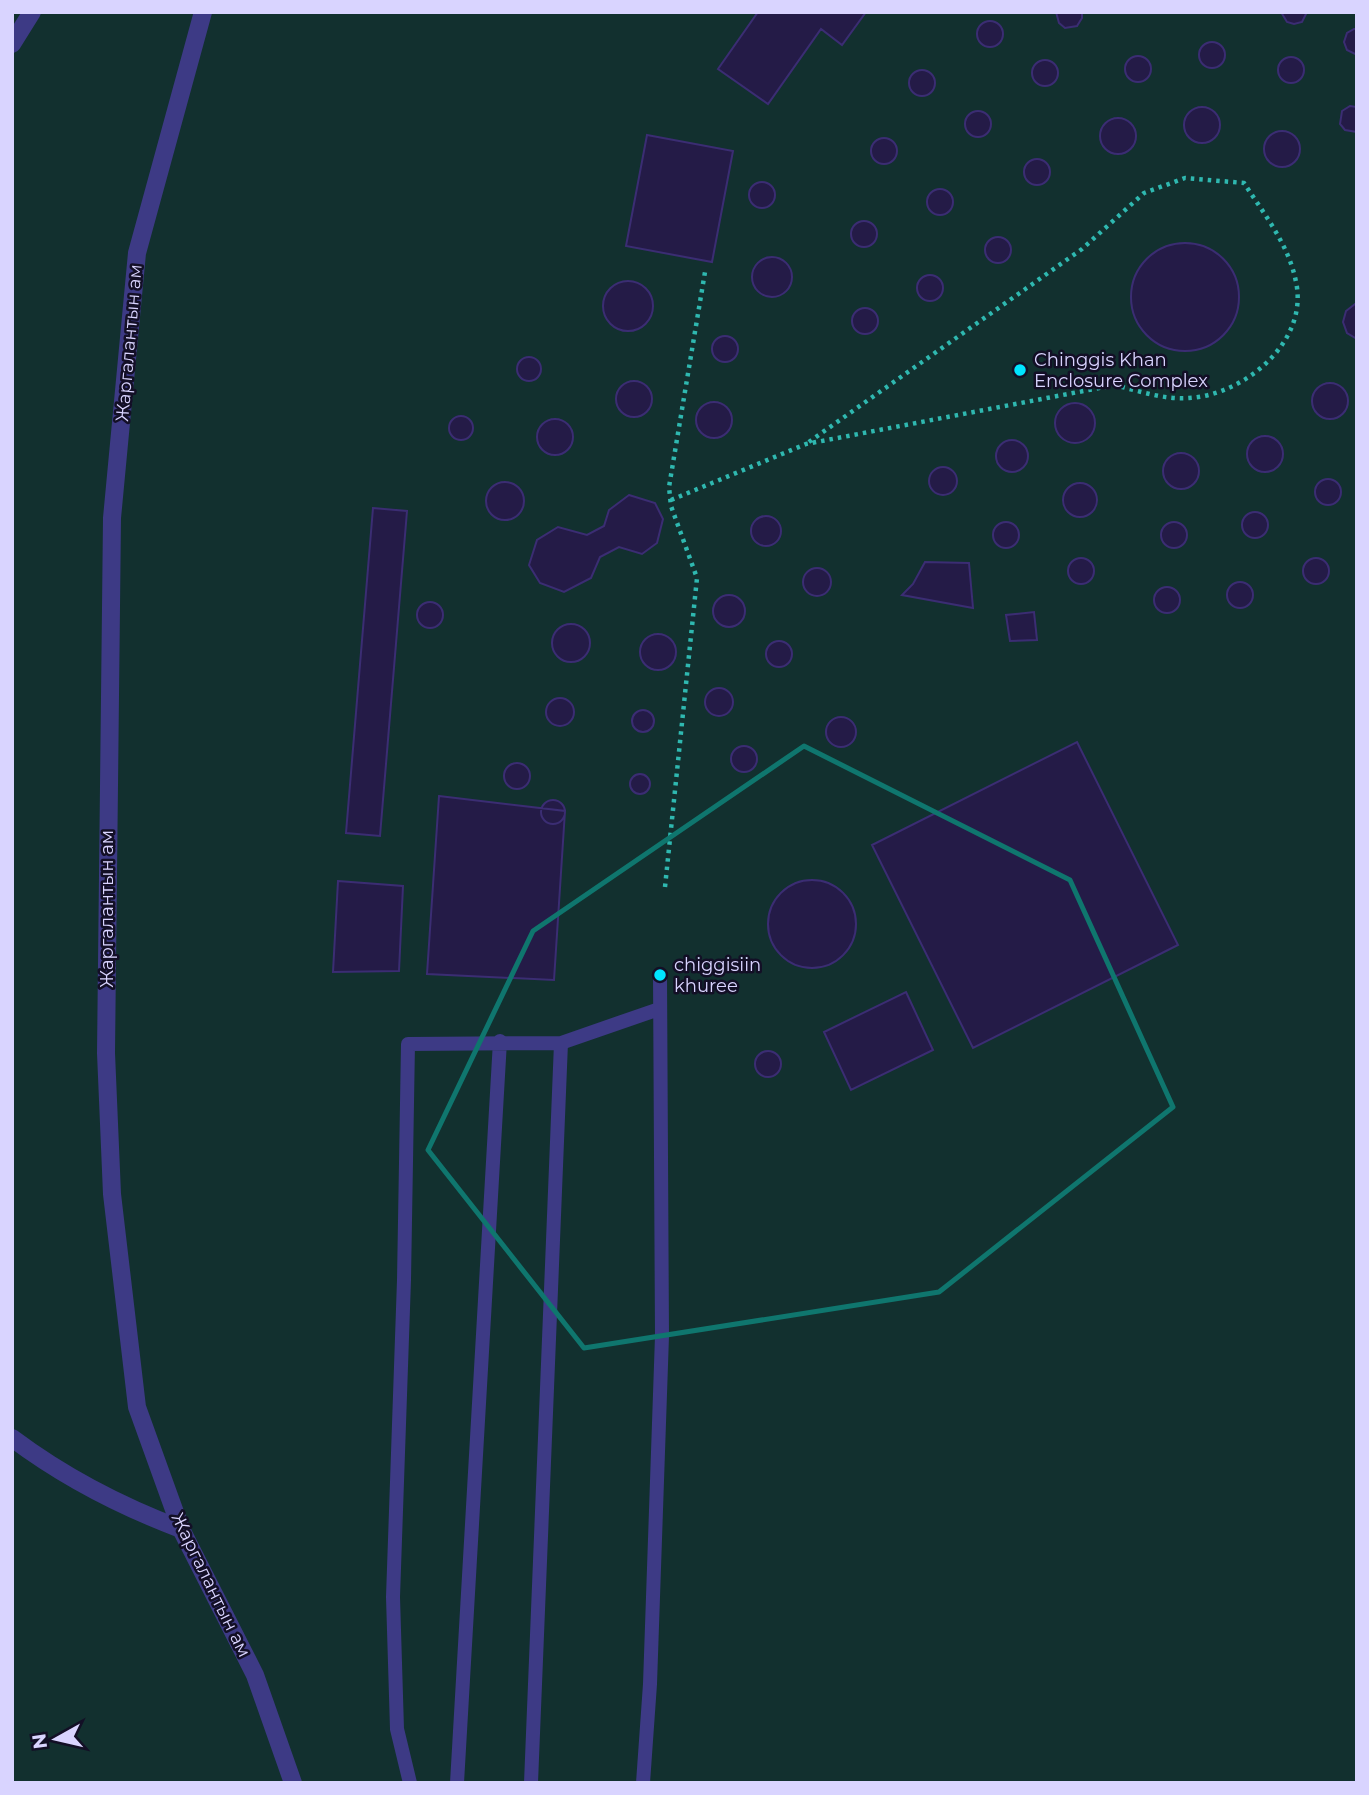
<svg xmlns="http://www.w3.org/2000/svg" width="1369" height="1795" viewBox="0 0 1369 1795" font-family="Montserrat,sans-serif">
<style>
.green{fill:#12302f}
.building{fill:#241b47;stroke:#3b2d73;stroke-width:2}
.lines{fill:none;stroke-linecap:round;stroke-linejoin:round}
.path{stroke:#2fb8b0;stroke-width:4.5;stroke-dasharray:3.5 5;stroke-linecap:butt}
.service{stroke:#3d3a85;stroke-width:14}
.minor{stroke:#3d3a85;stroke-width:18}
.tertiary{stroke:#3d3a85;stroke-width:18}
.marked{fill:none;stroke:#0f766e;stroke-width:5;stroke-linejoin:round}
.poi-dot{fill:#00e5ff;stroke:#130f26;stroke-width:2.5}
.labels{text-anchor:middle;stroke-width:5;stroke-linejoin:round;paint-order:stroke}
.street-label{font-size:18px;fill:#d9d4ff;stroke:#130f26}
.poi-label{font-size:18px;fill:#d9d4ff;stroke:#130f26;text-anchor:start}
</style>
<rect width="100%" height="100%" fill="#130f26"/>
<path class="green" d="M12,12H1357V1783H12Z"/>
<path class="building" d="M758,12H866L842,45L821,29L768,104L718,69Z
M1056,12H1082V18L1077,26L1065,28L1059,23Z
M1281,12H1307L1302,22L1294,24L1287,22Z
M977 34a13 13 0 1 1 26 0a13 13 0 1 1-26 0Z
M1354,29H1357V55L1347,50L1344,42L1347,33Z
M1199 55a13 13 0 1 1 26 0a13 13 0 1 1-26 0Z
M1125 69a13 13 0 1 1 26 0a13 13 0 1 1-26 0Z
M1278 70a13 13 0 1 1 26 0a13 13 0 1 1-26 0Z
M1032 73a13 13 0 1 1 26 0a13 13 0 1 1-26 0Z
M909 83a13 13 0 1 1 26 0a13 13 0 1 1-26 0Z
M1350,106L1357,107V132L1345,130L1340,124L1342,111Z
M1184 125a18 18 0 1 1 36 0a18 18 0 1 1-36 0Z
M965 124a13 13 0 1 1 26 0a13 13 0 1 1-26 0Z
M1100 136a18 18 0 1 1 36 0a18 18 0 1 1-36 0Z
M1264 149a18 18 0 1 1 36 0a18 18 0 1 1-36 0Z
M647,135L733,151L712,262L626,246Z
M871 151a13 13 0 1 1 26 0a13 13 0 1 1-26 0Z
M1024 172a13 13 0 1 1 26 0a13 13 0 1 1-26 0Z
M749 195a13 13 0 1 1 26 0a13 13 0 1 1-26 0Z
M927 202a13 13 0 1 1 26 0a13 13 0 1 1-26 0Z
M851 234a13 13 0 1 1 26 0a13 13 0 1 1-26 0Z
M985 250a13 13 0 1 1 26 0a13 13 0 1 1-26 0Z
M1131 297a54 54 0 1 1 108 0a54 54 0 1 1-108 0Z
M752 277a20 20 0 1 1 40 0a20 20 0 1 1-40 0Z
M917 288a13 13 0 1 1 26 0a13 13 0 1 1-26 0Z
M603 306a25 25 0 1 1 50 0a25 25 0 1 1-50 0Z
M1355,304H1357V339L1347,333L1343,322L1346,311Z
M852 321a13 13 0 1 1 26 0a13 13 0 1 1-26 0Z
M712 349a13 13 0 1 1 26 0a13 13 0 1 1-26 0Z
M517 369a12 12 0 1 1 24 0a12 12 0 1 1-24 0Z
M616 399a18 18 0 1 1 36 0a18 18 0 1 1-36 0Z
M1312 401a18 18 0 1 1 36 0a18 18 0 1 1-36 0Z
M696 420a18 18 0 1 1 36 0a18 18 0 1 1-36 0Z
M1055 423a20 20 0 1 1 40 0a20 20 0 1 1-40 0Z
M449 428a12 12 0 1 1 24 0a12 12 0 1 1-24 0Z
M537 437a18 18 0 1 1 36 0a18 18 0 1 1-36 0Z
M1247 454a18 18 0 1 1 36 0a18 18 0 1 1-36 0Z
M996 456a16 16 0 1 1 32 0a16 16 0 1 1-32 0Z
M1163 471a18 18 0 1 1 36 0a18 18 0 1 1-36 0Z
M929 481a14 14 0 1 1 28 0a14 14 0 1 1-28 0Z
M1315 492a13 13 0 1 1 26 0a13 13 0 1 1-26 0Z
M486 501a19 19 0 1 1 38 0a19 19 0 1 1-38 0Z
M1063 500a17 17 0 1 1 34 0a17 17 0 1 1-34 0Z
M629,495L655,503L663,519L657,543L642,554L619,547L600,557L591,578L564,592L540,583L529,565L537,540L558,527L587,535L604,526L609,510Z
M373,508L407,511L380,836L346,833Z
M1242 525a13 13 0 1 1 26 0a13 13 0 1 1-26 0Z
M751 531a15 15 0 1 1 30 0a15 15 0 1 1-30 0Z
M993 535a13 13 0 1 1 26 0a13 13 0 1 1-26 0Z
M1161 535a13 13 0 1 1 26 0a13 13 0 1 1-26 0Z
M1303 571a13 13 0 1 1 26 0a13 13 0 1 1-26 0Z
M1068 571a13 13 0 1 1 26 0a13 13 0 1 1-26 0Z
M925,562L969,563L973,608L902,595L913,584Z
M803 582a14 14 0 1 1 28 0a14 14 0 1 1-28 0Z
M1227 595a13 13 0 1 1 26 0a13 13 0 1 1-26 0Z
M1154 600a13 13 0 1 1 26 0a13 13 0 1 1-26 0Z
M713 611a16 16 0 1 1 32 0a16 16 0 1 1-32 0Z
M417 615a13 13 0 1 1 26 0a13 13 0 1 1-26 0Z
M1034,612L1037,640L1010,641L1006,615Z
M552 643a19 19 0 1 1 38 0a19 19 0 1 1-38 0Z
M640 652a18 18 0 1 1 36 0a18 18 0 1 1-36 0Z
M766 654a13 13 0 1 1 26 0a13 13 0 1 1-26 0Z
M705 702a14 14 0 1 1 28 0a14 14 0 1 1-28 0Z
M546 712a14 14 0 1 1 28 0a14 14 0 1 1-28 0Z
M632 721a11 11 0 1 1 22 0a11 11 0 1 1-22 0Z
M826 732a15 15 0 1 1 30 0a15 15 0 1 1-30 0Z
M1077,742L1178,945L973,1048L872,845Z
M731 759a13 13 0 1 1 26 0a13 13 0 1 1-26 0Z
M504 776a13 13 0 1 1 26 0a13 13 0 1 1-26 0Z
M630 784a10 10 0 1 1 20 0a10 10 0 1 1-20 0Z
M439,796L565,811L554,980L427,974Z
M541 812a12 12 0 1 1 24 0a12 12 0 1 1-24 0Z
M768 924a44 44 0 1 1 88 0a44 44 0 1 1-88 0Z
M338,881L403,886L399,971L333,972Z
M906,992L933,1050L851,1090L824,1032Z
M755 1064a13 13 0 1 1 26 0a13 13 0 1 1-26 0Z"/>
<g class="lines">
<path class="path" d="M671,500L806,444L1115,385C1138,391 1165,400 1189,398C1244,395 1309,342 1296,282C1289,245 1264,214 1244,183L1185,178L1144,193L1082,249L806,444
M665,887L697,578L671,506L669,487L705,272"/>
<path class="service" d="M410,1783L397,1729L393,1597L404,1280L408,1044L561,1043L659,1009
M457,1783L500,1041
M531,1783L561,1043
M643,1783L650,1684L662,1336L660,975"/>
<path class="minor" d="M12,44L32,12
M12,1438C64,1477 120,1506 181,1529"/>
<path class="tertiary" d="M203,12L137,253L112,518L106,1053L112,1194L137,1407L181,1529L255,1675L293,1783"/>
</g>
<path class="marked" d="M804,746L1070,880L1173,1107L939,1292L584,1348L428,1150L533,931Z"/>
<g class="poi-dot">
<circle cx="1020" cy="370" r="7"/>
<circle cx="660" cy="975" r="7"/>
</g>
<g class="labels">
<g class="street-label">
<text transform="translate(129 343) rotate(-85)" y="6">Жаргалантын ам</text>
<text transform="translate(107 909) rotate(-90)" y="6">Жаргалантын ам</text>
<text transform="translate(211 1585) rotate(64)" y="6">Жаргалантын ам</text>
</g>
<g class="poi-label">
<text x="1034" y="366">Chinggis Khan<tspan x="1034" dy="21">Enclosure Complex</tspan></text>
<text x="674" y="971">chiggisiin<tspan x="674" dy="21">khuree</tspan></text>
</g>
</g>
<rect width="1369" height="1795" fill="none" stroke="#d9d4ff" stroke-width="28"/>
<g transform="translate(56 1739) rotate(262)" stroke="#130f26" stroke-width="5" paint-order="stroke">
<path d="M0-5L12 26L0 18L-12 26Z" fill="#d9d4ff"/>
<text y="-10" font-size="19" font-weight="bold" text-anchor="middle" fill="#d9d4ff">N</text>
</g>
</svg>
